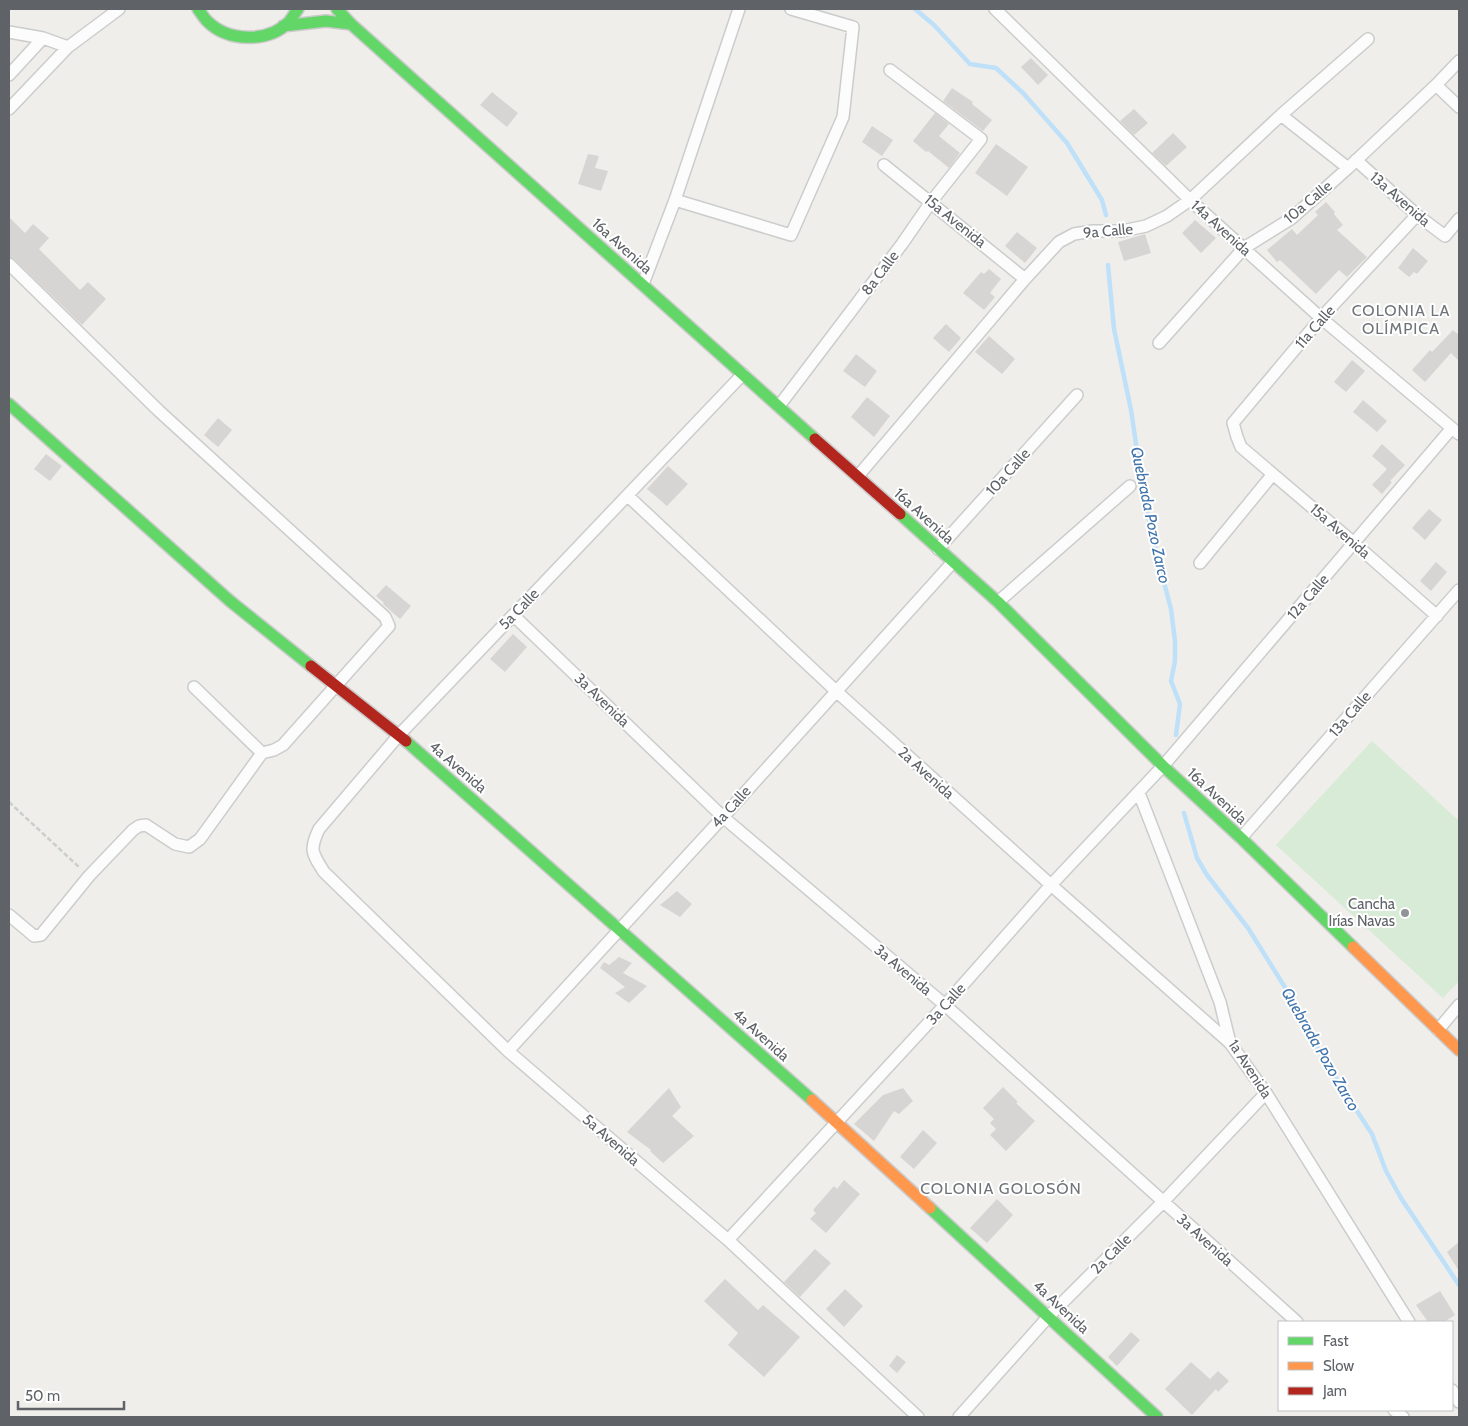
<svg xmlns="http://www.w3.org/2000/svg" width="1468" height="1426" viewBox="0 0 1468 1426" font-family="Cabin,sans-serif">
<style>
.green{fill:#d8ebd6}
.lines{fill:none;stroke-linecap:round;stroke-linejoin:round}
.stream{stroke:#bfe0f9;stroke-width:4.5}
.building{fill:#d6d5d3}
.street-casing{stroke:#cbcccc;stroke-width:14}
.fast-casing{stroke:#cacacb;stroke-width:14}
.slow-casing{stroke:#cacacb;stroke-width:14}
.jam-casing{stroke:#cacacb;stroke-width:14}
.path{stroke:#cacfcc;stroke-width:2.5;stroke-dasharray:5 2.5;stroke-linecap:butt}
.street{stroke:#fdfcfc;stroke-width:11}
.fast{stroke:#63d668;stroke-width:11}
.slow{stroke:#ff974d;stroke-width:11}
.jam{stroke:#b3261e;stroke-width:11}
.poi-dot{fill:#919496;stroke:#fff;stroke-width:2}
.labels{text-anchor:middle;stroke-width:4;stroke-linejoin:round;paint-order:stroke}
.street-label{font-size:15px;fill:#5f6368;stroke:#fff}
.poi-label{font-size:15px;fill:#5f6368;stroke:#fff;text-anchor:end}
.neighbourhood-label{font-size:16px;letter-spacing:1px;fill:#70757a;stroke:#fff}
.water-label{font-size:16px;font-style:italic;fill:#4174aa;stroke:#fff}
</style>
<rect width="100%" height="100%" fill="#efeeea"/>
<path class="green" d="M1372,741L1459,821V981L1443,998L1276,845Z"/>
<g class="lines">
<path class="stream" d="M915,9L934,25L970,64L996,68L1023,93L1067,143L1102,200L1106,215
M1108,265L1114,329L1131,410L1144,498L1158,560L1171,609L1175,641V661L1171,681L1180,704L1176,735
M1184,813L1197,858L1207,875L1248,928L1286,989L1305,1027L1340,1085L1372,1134L1386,1171L1401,1198L1459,1285"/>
</g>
<path class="building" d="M1031,58L1048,75L1038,85L1021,67Z
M952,88L973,102L972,104L992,120L983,131L943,101Z
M492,92L518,113L507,127L480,105Z
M1134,109L1148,123L1134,135L1120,121Z
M935,113L949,124L939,136L960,153L949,168L928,151L926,152L913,141Z
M872,126L893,140L882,156L862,142Z
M1173,133L1187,147L1166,166L1152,153Z
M996,144L1028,167L1007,196L975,173Z
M588,154L599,156L595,168L608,171L601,191L578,184Z
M1326,202L1335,212L1334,214L1343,225L1337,230L1367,257L1347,277L1339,270L1316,294L1280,260L1277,262L1267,250L1292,229L1297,235L1318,215L1315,212Z
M9,217L25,233L33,224L49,238L39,249L80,290L88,282L106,299L82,325L14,259L9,257Z
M1195,220L1216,238L1201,253L1182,233Z
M1017,232L1037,248L1025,263L1005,246Z
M1145,234L1151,253L1124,261L1118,242Z
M1413,248L1428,261L1417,274L1414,272L1409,277L1398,268Z
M989,269L1001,279L990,293L995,297L984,310L963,293L981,272L984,274Z
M946,324L961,338L949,352L933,338Z
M1453,330L1459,335V361L1451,353L1425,382L1412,370L1430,350L1432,352Z
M989,336L1015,359L1002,374L975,352Z
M856,354L877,371L865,387L843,371Z
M1352,360L1365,371L1346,392L1334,382Z
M867,397L890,416L874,437L851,417Z
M1363,400L1387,421L1377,432L1353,412Z
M218,418L232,430L218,447L204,435Z
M1382,444L1405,465L1390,481L1392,482L1382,494L1372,485L1387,469L1372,456Z
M46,454L62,466L50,481L34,469Z
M668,466L688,484L667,506L647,489Z
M1429,509L1442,520L1425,540L1412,528Z
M1436,562L1447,572L1431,591L1420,581Z
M386,585L411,606L400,619L383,604L384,603L376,596Z
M513,634L527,647L505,672L490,659Z
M677,891L692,904L680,917L660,905Z
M619,957L632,963L623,973L647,986L629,1003L615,993L625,987L600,968L604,962L609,965Z
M1003,1087L1018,1102L1016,1103L1035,1121L1006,1151L990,1135L996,1129L990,1123L994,1119L983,1108Z
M669,1088L681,1107L672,1116L694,1136L663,1163L650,1151L651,1150L627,1132Z
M903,1088L913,1101L899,1114L894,1111L874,1141L854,1124L883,1095Z
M923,1130L937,1143L914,1169L900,1157Z
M844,1180L860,1194L826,1233L810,1219L816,1213L813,1210L834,1186L837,1189Z
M997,1199L1013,1215L987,1243L970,1228Z
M1459,1242V1271L1447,1252Z
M815,1249L831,1263L800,1297L784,1282Z
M725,1279L758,1310L763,1305L800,1337L764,1377L728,1345L738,1333L704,1301Z
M845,1289L863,1306L844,1327L826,1309Z
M1440,1291L1455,1315L1444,1322H1428L1416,1305Z
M1131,1332L1140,1340L1117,1366L1108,1357Z
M897,1355L906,1362L897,1373L889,1366Z
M1191,1362L1210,1379L1218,1371L1229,1381L1218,1392L1216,1389L1192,1415L1165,1389Z"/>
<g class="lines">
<g class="street-casing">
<path id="street" d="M995,9L1190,200L1321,318L1459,434
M9,32L43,38L68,47
M9,75L43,38
M1436,85L1459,107
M9,109L68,47L119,9
M1281,115L1348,168
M1356,160L1417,215L1445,236L1459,219
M884,165L1025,279
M675,200L791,235L843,117L853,27L791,9
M1417,215L1321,318L1233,423L1237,437L1241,447L1354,543L1437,616
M9,264L159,411L385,617L389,626L283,745L274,750L262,753L200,839L189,847L175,844L146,825L139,826L133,830L89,876L41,935L34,936L9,915
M643,284L675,200L739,9
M1159,343L1244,248L1292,218L1348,168L1436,85L1459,61
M743,374L399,735L319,829C309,850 312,853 324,872L508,1051L728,1240L918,1417
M779,406L902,244L931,202L981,139L890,70
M858,476L1025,279L1059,242L1074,234L1093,231H1122L1146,226L1167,216L1190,200L1281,115L1368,39
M628,496L836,691L1051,885L1230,1043
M938,549L1077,395
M1200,563L1273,474
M998,602L1130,486
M513,615L723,817L945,1005L1297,1322
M194,687L262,753
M1139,793L1220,1002L1230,1043L1266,1093L1409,1322
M1241,838L1459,590
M1438,1030L1459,1005
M508,1051L723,817L953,562
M728,1240L945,1005L1051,885L1163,766L1452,428
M1452,1390L1459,1402
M1394,1410L1403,1417
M959,1417L1049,1316L1163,1202L1266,1093"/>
</g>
<g class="fast-casing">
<path id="fast" d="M198,9C201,13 204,18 207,21C228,42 268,43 289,22C292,18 295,13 298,9
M337,9L351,24L815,439
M283,26L326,21L351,24
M9,404L230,601L311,666
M900,514L998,602L1163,766L1241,838L1353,947
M406,741L812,1100
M930,1208L1157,1417"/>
</g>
<g class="slow-casing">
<path id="slow" d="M1353,947L1459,1050
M812,1100L930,1208"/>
</g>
<g class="jam-casing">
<path id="jam" d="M815,439L900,514
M311,666L406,741"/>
</g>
<path class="path" d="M9,802L80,868"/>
<use href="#street" class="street"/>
<use href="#fast" class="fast"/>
<use href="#slow" class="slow"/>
<use href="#jam" class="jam"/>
</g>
<circle class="poi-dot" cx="1405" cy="913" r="5"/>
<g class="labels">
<g class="street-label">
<text transform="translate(1400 199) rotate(41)" y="5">13a Avenida</text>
<text transform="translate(1308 202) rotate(-40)" y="5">10a Calle</text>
<text transform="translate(955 221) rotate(39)" y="5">15a Avenida</text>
<text transform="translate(1221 228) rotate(42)" y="5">14a Avenida</text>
<text transform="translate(1108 231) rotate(-5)" y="5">9a Calle</text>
<text transform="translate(622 246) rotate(42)" y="5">16a Avenida</text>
<text transform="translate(880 273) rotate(-53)" y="5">8a Calle</text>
<text transform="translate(1315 327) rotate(-49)" y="5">11a Calle</text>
<text transform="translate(1008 472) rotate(-48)" y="5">10a Calle</text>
<text transform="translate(924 516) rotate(42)" y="5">16a Avenida</text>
<text transform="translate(1340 531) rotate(41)" y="5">15a Avenida</text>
<text transform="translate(1308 597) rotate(-49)" y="5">12a Calle</text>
<text transform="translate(519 609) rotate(-46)" y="5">5a Calle</text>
<text transform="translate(602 700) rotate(44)" y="5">3a Avenida</text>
<text transform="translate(1350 714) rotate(-49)" y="5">13a Calle</text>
<text transform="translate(458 767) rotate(41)" y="5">4a Avenida</text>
<text transform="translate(926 773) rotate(42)" y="5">2a Avenida</text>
<text transform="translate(1217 796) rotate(43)" y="5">16a Avenida</text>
<text transform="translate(731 807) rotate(-48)" y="5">4a Calle</text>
<text transform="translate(903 970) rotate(40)" y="5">3a Avenida</text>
<text transform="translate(946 1004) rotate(-48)" y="5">3a Calle</text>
<text transform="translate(761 1035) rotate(42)" y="5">4a Avenida</text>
<text transform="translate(1250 1069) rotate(57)" y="5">1a Avenida</text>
<text transform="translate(611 1140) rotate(41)" y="5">5a Avenida</text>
<text transform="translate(1205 1240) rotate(42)" y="5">3a Avenida</text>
<text transform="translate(1111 1254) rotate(-45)" y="5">2a Calle</text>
<text transform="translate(1061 1307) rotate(43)" y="5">4a Avenida</text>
</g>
<g class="poi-label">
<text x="1395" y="909">Cancha<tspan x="1395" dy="17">Irías Navas</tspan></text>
</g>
<g class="neighbourhood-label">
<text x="1401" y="316">COLONIA LA<tspan x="1401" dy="18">OLÍMPICA</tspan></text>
<text x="1001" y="1194">COLONIA GOLOSÓN</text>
</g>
<g class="water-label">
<text transform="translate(1151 515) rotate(78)" y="6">Quebrada Pozo Zarco</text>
<text transform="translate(1321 1049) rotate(60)" y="6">Quebrada Pozo Zarco</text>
</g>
</g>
<rect width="1468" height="1426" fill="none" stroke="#5f6368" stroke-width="20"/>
<rect x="1278" y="1321" width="175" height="90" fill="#ffffff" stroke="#bfc1c3"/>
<rect x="1288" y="1337" width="25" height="8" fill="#63d668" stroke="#bfc1c3"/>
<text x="1323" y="1346" font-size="15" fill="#5f6368">Fast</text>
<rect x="1288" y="1362" width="25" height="8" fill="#ff974d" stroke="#bfc1c3"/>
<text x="1323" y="1371" font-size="15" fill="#5f6368">Slow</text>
<rect x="1288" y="1387" width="25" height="8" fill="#b3261e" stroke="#bfc1c3"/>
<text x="1323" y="1396" font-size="15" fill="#5f6368">Jam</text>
<path d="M18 1401v8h106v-8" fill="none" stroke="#5f6368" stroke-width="2.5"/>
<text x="25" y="1401" font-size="15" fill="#5f6368" stroke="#ffffff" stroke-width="4" paint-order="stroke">50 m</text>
</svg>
